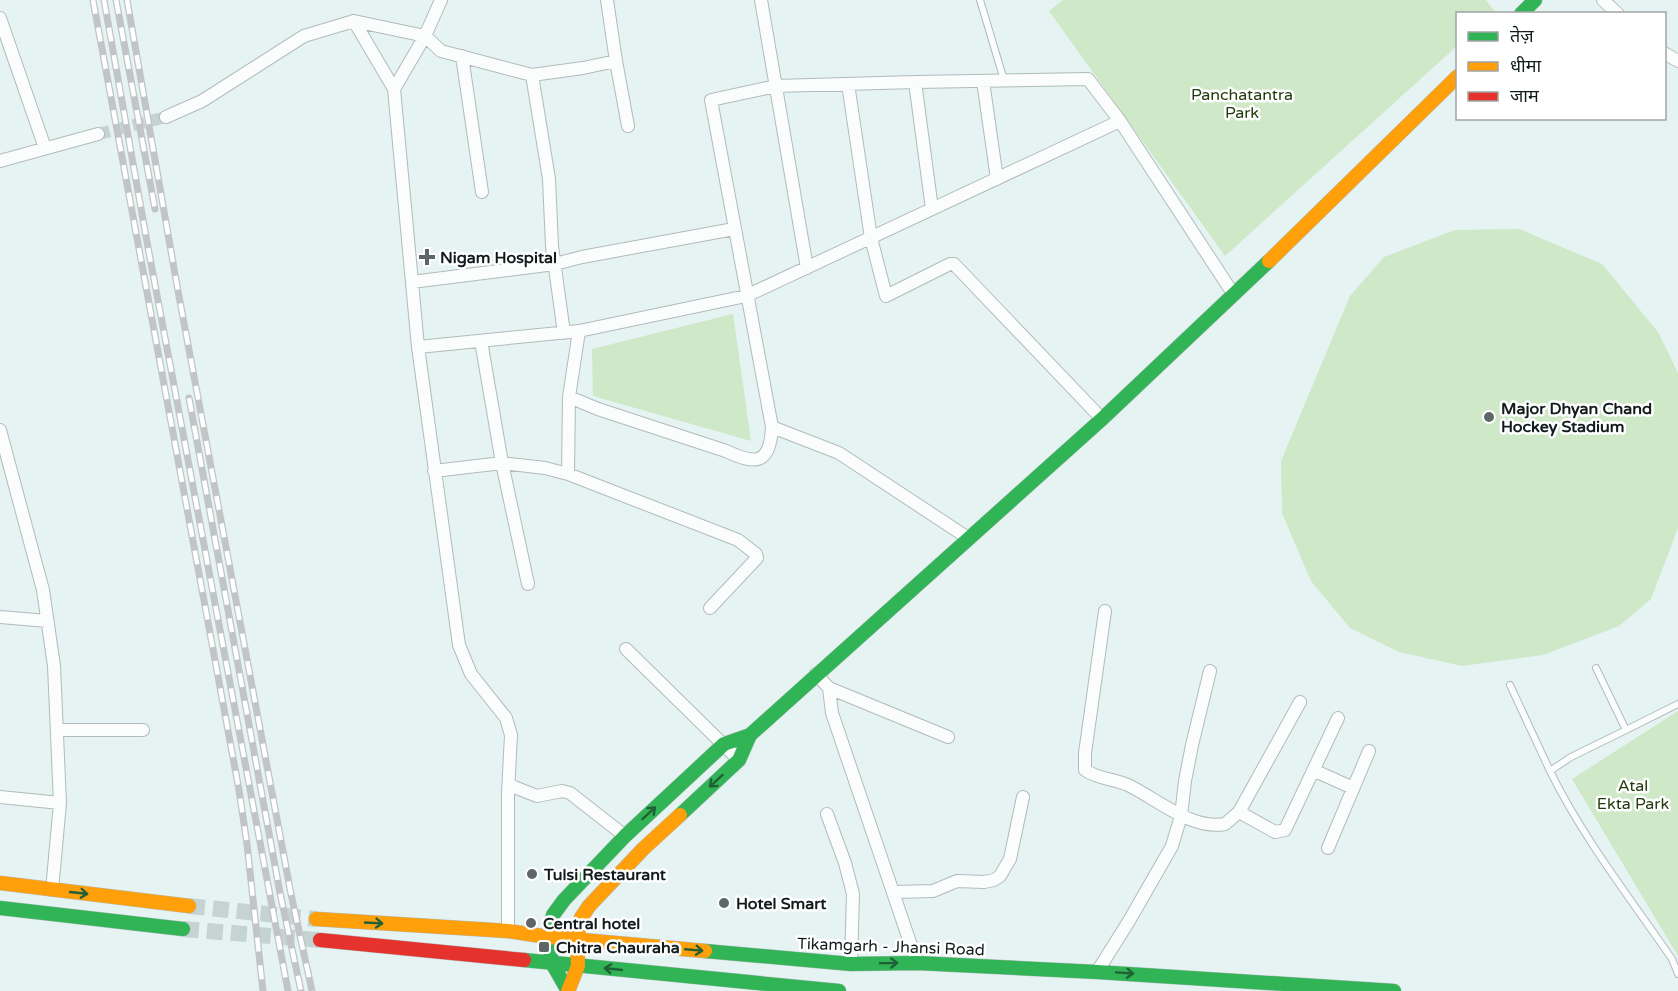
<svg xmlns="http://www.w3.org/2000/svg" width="1678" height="991" viewBox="0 0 1678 991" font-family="'Varela Round','Noto Sans Devanagari',sans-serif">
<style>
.green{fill:#cee8c8}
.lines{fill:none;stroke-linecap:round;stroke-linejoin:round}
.street-tunnel{stroke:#c6d3d3;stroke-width:12;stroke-dasharray:12 6;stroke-linecap:butt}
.secondary-tunnel{stroke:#c6d3d3;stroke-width:16;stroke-dasharray:16 8;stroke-linecap:butt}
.lane-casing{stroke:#b1bbbb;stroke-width:8}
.street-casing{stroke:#b1bbbb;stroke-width:14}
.fast-casing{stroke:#b1bbbb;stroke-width:15}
.slow-casing{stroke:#b1bbbb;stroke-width:15}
.jam-casing{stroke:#b1bbbb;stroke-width:15}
.lane{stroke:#fbfdfd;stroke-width:6}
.street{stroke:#fbfdfd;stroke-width:12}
.fast{stroke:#30b455;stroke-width:14}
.slow{stroke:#ff9f0a;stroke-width:14}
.jam{stroke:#e5322d;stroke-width:14}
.rail-casing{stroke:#c1c5c5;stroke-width:7}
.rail{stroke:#fff;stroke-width:4.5;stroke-dasharray:14;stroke-linecap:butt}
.oneway{stroke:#206036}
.poi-dot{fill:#5d6767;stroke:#fff;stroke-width:2}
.labels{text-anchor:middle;stroke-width:5;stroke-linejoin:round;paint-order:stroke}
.park-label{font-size:16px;fill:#213b0d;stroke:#fff}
.poi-label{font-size:16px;font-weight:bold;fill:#131c1c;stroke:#fff;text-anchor:start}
.street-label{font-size:16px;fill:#131c1c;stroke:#fff}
</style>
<rect width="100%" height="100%" fill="#e6f3f3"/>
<path class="green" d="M1063,0H1486L1495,12L1458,14L1457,46L1225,256L1049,11Z
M1519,229L1602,264L1658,332L1678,373V528L1651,599L1619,626L1543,655L1462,666L1399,652L1350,628L1311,581L1282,513L1281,461L1350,296L1384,257L1455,230Z
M733,314L751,441L593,396L592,349Z
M1678,711V956L1572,779Z"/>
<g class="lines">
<path class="street-tunnel" d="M98,134L166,117"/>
<path class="secondary-tunnel" d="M189,906L316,919
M183,929L320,940"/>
<g class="lane-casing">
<path id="lane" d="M980,0L1004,80
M1596,668L1626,730L1571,757L1550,771C1583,838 1630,898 1672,959L1678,974
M1510,685L1550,771
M1626,730L1678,704"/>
</g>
<g class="street-casing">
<path id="street" d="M441,0L425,36L394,89L418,347L579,331L746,296L1120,121L1234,295
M761,0L807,268
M1603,0L1618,14
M0,18L45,148
M354,21L394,89
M1664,53L1678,61
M462,56L482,192
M616,61L628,126
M532,75L549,179L552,246L564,333
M983,81L997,179
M915,82L932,209
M848,84L871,238L886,296L950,264H954L1102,419
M166,117L202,101L304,36L354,21L425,36L441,51L532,75L583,68L616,61L607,0
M0,161L98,134
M412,282L555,264L582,257L734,229
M579,331L569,397L598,409L726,451C756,465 770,465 772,427L711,100L776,86L915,82L1088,79L1120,121
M481,341L502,463L528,584
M418,347L459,645L471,674L506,718L511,735L508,793V931
M772,427L839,453L968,538
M0,430L43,590L54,666L60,803L52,890
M434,471L502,463L545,468L568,474L738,540L756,554L757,558L710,608
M568,474L569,397
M1105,611L1085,753V770C1097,779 1116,779 1130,786C1158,800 1192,830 1225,824L1239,812L1300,702
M0,617L47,621
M626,649L739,760
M816,674L829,688L948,737
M829,688L832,713L917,963
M57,730H143
M1313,770L1353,788
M509,785L537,796L562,791L570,793L625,836
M0,797L60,803
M1239,812L1275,832L1285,830L1338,718
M827,814L845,863L853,894L851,964
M1328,848L1369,751
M894,892L933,891L957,881L984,882L994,880L1000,876L1010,859L1023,797
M1097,972L1129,921L1172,846L1181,816L1185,781L1192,745L1210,671"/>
</g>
<g class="fast-casing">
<path id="fast" d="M1521,14L1535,0
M680,815L739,760L750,735L1102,419L1269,261
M0,908L183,929
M705,951L851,964L917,963L1097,972L1394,991
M524,960L839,991
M568,991L552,963L548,937L553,915L564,900L625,836L724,744L750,735"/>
</g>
<g class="slow-casing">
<path id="slow" d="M1269,261L1458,76
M0,883L189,906
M316,919L508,931L548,937L705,951
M568,991L578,966L577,939L581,918L589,906L643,849L680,815"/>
</g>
<g class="jam-casing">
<path id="jam" d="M320,940L524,960"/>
</g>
<use href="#lane" class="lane"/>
<use href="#street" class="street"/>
<use href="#fast" class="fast"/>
<use href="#slow" class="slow"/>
<use href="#jam" class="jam"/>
<g class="rail-casing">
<path id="rail" d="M93,0L239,790L247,844L263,991
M104,0L147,242L288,991
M116,0L155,209
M127,0L178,291L291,894L312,991
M189,398L280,893L301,991"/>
</g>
<use href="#rail" class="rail"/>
</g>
<defs><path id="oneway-shaft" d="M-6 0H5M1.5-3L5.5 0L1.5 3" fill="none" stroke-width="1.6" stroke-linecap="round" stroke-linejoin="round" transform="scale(1.5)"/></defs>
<g class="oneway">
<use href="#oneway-shaft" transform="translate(716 781) rotate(137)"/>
<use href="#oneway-shaft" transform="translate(649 813) rotate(-43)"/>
<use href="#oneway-shaft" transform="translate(79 893) rotate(6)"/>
<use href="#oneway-shaft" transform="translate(374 923) rotate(3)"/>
<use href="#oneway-shaft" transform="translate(694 950) rotate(5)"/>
<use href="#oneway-shaft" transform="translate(889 963) rotate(-1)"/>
<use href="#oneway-shaft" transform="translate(613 969) rotate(-174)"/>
<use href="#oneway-shaft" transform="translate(1125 973) rotate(4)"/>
</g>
<g class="poi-dot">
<path d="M424 248h6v6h6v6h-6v6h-6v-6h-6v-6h6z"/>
<circle cx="1489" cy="417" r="6"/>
<circle cx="532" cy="874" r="6"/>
<circle cx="724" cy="903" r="6"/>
<circle cx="531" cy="923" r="6"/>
<rect x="538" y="941" width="12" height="12" rx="3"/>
</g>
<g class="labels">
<g class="park-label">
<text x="1242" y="100">Panchatantra<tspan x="1242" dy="18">Park</tspan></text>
<text x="1633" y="791">Atal<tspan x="1633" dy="18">Ekta Park</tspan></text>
</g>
<g class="poi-label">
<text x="440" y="263">Nigam Hospital</text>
<text x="1501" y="414">Major Dhyan Chand<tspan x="1501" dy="18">Hockey Stadium</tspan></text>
<text x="544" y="880">Tulsi Restaurant</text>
<text x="736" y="909">Hotel Smart</text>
<text x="543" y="929">Central hotel</text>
<text x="556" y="953">Chitra Chauraha</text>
</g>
<g class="street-label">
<text transform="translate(891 946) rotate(2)" y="6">Tikamgarh - Jhansi Road</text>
</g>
</g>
<rect x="1456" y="12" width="210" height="108" fill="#ffffff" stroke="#a1a4a4" stroke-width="1.5"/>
<rect x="1468" y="32" width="30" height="9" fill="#30b455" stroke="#a1a4a4" stroke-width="1.5"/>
<text x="1510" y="42" font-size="18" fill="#131c1c">तेज़</text>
<rect x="1468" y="62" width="30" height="9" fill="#ff9f0a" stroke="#a1a4a4" stroke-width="1.5"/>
<text x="1510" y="72" font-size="18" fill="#131c1c">धीमा</text>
<rect x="1468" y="92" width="30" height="9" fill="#e5322d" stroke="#a1a4a4" stroke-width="1.5"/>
<text x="1510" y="102" font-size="18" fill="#131c1c">जाम</text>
</svg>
